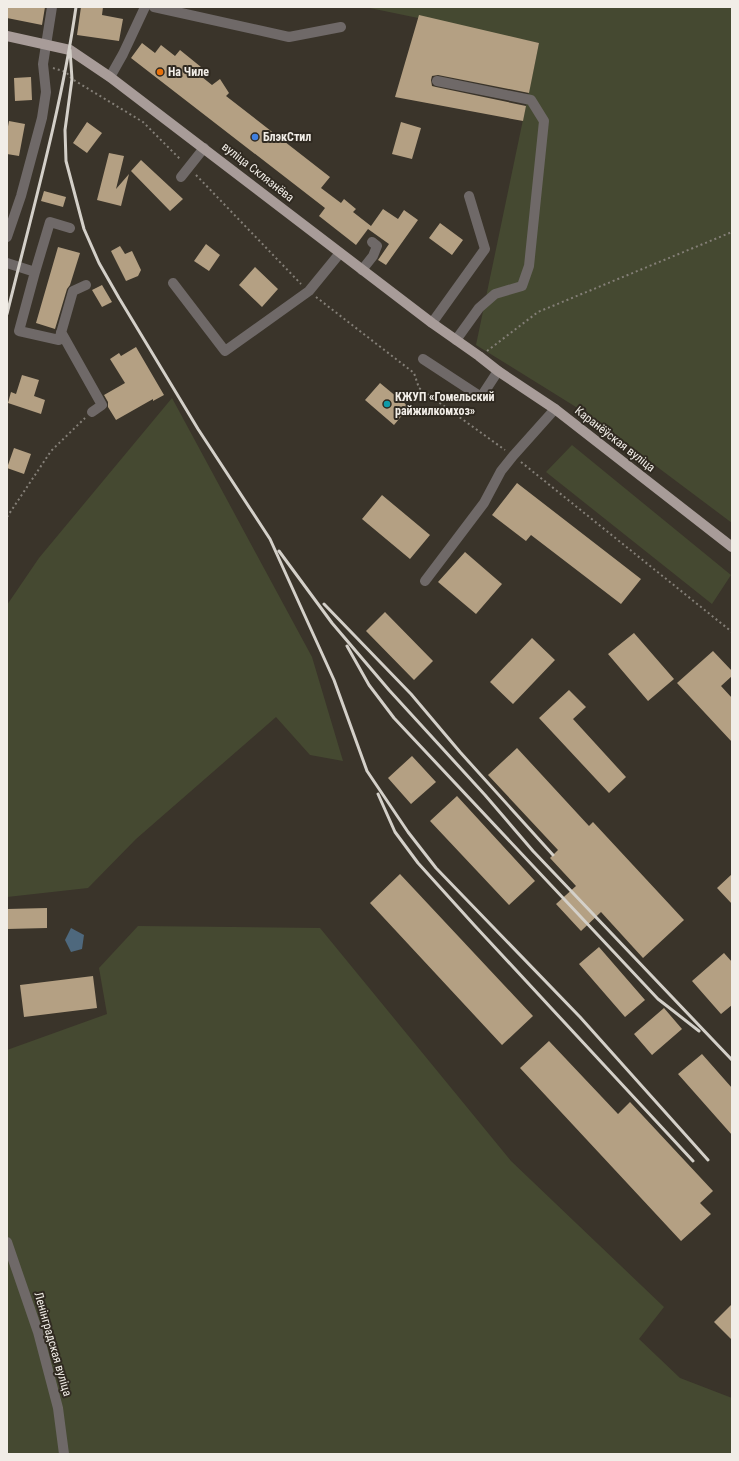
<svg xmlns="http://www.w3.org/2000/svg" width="739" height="1461" viewBox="0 0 739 1461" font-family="'Roboto Condensed',sans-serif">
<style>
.green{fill:#454931}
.water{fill:#4e687d}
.building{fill:#b4a083}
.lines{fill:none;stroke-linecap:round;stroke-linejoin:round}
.path{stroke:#847f77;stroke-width:2;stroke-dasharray:2 3;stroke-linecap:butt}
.minor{stroke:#6f6968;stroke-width:10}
.major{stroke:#a89c99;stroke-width:10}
.rail{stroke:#d4d0c9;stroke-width:3}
.food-dot{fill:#e8710a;stroke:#302a21;stroke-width:1.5}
.shop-dot{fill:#3f7fe0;stroke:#302a21;stroke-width:1.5}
.culture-dot{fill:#0f9aa8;stroke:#302a21;stroke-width:1.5}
.labels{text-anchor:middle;stroke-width:4;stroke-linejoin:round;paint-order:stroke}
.poi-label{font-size:12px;font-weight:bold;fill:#f1ede7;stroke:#302a21;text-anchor:start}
.street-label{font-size:12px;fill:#f1ede7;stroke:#302a21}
</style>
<rect width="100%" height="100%" fill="#3a342a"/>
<path class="green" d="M365,7H732V523L584,412L476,345L539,43Z
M172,398L312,657L343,761L310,755L276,717L136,839L88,888L7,897V605L39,558Z
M572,445L731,575L712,604L546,472Z
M138,926L320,928L511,1161L664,1307L639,1339L680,1378L732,1398V1454H7V1050L107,1014L99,968Z"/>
<path class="water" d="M71,928L84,935L82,949L71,952L65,940Z"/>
<path class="building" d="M7,7H45L42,25L7,18Z
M81,7H103L102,15L123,19L119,41L77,35Z
M419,15L539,43L529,93L438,75L432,76L431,80L432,86L436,87L526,106L523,121L395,97Z
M142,43L155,53L161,45L175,56L180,50L201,67L197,73L212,85L220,79L229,93L226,96L330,177L321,188L341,203L344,199L356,209L353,212L371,226L383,209L398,219L404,210L418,220L386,265L378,260L389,244L368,229L356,245L319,216L325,208L131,58Z
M31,77L32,100L15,101L14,78Z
M9,121L25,124L19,156L7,154V132Z
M87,122L102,133L87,153L73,143Z
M401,122L421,128L412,159L392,154Z
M109,153L124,156L116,189L129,174L121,206L97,200Z
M141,160L183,199L170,211L131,171Z
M44,191L66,197L63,207L41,201Z
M440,223L463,240L452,255L429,238Z
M206,244L220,255L209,271L194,261Z
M120,246L125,254L132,251L141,270L138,276L126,281L111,251Z
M58,247L80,253L70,285L67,289L55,329L36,323Z
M255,267L278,289L262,307L239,285Z
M102,285L112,302L102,307L92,290Z
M136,347L164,395L153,401V399L116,420L108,407V402L104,395L125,383L110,359L119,353L121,356Z
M22,375L39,380L34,396L45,400L41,414L8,403L11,392L16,394Z
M380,383L409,407L394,425L365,400Z
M14,448L31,454L24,474L7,468Z
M517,483L641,579L621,604L531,535L526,541L492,515Z
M382,495L430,535L410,559L362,519Z
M465,552L502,584L476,614L438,582Z
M385,612L433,661L414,680L366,631Z
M634,633L674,679L648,701L608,654Z
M532,638L555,660L513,704L490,682Z
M713,651L732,671V676L721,686L732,698V742L677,683Z
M569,690L586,707L573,719L626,777L609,793L539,718Z
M517,748L589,826L593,822L684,920L643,958L601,912L581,931L556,904L576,886L550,858L558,850L488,775Z
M412,756L436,782L411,804L388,778Z
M457,796L535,881L509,905L430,821Z
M400,874L533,1016L502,1045L370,903Z
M732,874V904L717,888Z
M47,908V928L7,929V909Z
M599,947L645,1000L625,1017L579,964Z
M724,953L732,962V1005L721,1014L692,981Z
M93,976L97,1008L24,1017L20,985Z
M664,1008L682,1029L652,1055L634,1034Z
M549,1041L618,1114L630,1102L713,1191L700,1203L711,1214L681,1241L520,1068Z
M702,1054L732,1088V1135L678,1074Z
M732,1304V1340L714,1322Z"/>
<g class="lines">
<path class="path" d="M53,68L66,72L72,79L143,122L181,160
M196,175L301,284
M316,297L414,373L419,388L505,450
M487,351L538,312L732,232
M521,462L732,632
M7,517L51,451L85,418"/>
<path class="minor" d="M154,7L289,37L341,27
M110,77L123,54L145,7
M437,81L531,100L544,121L529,266L522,286L495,294L479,308L456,340
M181,177L204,148
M7,237L21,196L42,118L46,92L43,64L52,7
M7,263L35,272L50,222L70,228
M362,270L373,256L377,246L372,242
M35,272L19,331L59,340L73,291L86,285
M173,283L225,351L309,291L340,253
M432,323L485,249L469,196
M61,332L102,405L92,412
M423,359L481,397L498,371
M425,581L484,503L501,471L513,456L555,409
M7,1242L38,1332L58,1408L64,1454"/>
<path class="major" d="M7,36L70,50L110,77L432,323L479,356L498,371L555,409L732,547"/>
<path class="rail" d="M70,50L72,79L65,130L66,161L84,229L99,263L119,298L198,429L270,539L334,680L367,771L408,832L436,868L580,1017L708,1160
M7,314C32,212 61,111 76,7
M279,551L332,623L389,690L485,795L533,851L732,1060
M324,604L411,694L460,752L553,855
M347,646L369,685L394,718L658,999L699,1031
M378,794L395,832L418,863L475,926L693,1161"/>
</g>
<circle class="food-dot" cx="160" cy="72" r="4"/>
<circle class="shop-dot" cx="255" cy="137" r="4"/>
<circle class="culture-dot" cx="387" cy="404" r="4"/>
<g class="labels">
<g class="poi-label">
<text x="168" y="76">На Чиле</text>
<text x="263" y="141">БлэкСтил</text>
<text x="395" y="401">КЖУП «Гомельский<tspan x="395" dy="14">райжилкомхоз»</tspan></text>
</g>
<g class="street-label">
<text transform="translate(258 172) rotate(38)" y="4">вуліца Склязнёва</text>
<text transform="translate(615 439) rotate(38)" y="4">Каранёўская вуліца</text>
<text transform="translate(53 1344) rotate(74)" y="4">Ленінградская вуліца</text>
</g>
</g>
<rect width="739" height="1461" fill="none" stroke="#f1ede7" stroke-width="16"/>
</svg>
